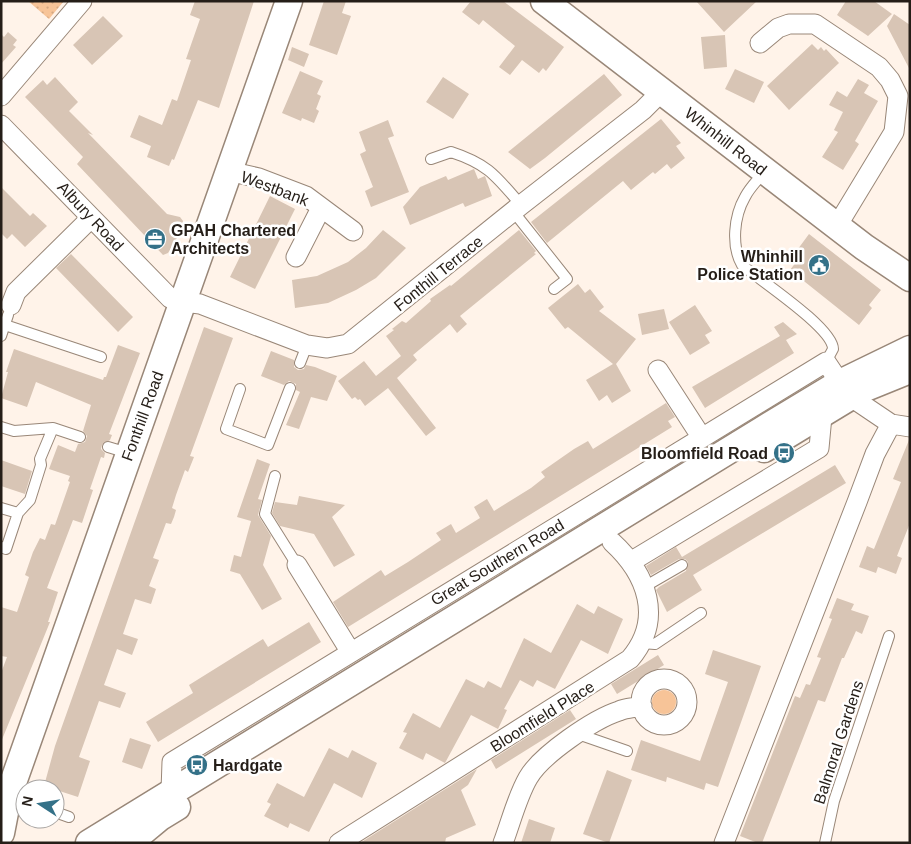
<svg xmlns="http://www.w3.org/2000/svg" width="911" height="844" viewBox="0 0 911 844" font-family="Helvetica,sans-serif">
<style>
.grass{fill:#f7c498}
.park{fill:url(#park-dots)}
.building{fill:#d8c5b5}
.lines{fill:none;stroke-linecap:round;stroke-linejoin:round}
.lane-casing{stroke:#998778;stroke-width:12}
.street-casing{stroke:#998778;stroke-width:21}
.secondary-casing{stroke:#998778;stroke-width:29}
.lane{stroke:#fff;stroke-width:10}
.street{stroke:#fff;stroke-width:19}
.secondary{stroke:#fff;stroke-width:26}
.labels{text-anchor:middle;stroke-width:5;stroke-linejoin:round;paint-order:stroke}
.street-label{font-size:16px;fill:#251e18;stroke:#fff}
.poi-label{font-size:16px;font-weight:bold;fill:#251e18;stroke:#fff;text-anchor:start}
</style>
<defs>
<pattern id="park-dots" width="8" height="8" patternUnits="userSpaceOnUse" patternTransform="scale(1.25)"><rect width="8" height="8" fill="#f7c498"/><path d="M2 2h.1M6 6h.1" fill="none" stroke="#d4a882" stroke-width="1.8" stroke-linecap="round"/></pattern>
</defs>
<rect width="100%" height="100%" fill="#fff3e9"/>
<path class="grass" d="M652 702a12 12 0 1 1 24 0a12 12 0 1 1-24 0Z"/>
<path class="park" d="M28,1H64L49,19Z"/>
<path class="building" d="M195,1H254L219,108L198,100L174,160L172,159L169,166L147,157L151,146L130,137L139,115L162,125L172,99L177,101L191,60L186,59L200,19L190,15Z
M324,1H346L342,13L351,16L337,55L309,45Z
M471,1H503L564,47L546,71L543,68L539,73L522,60L510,75L499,67L515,46L483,20L479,25L462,12Z
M696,1H757L724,32Z
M846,1H874L892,14L868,36L837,15Z
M894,14L910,25V70L887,26Z
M103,16L123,36L92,65L73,45Z
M8,32L17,40L13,45L16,47L1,64V34L4,37Z
M725,35L727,67L704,69L701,37Z
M812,44L818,50L821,47L824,51L826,49L839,63L789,110L767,86Z
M292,47L309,54L304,67L288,60Z
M735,69L764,82L754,103L725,89Z
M300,71L323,81L317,94L321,96L316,109L319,111L314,123L302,118L301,121L282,113Z
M604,74L622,95L545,158L530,169L508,152Z
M55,77L78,102L69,111L93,135L88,133L167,214L180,217L183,221L180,233L168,253L163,255L77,164L83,157L25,97L43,80L47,85Z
M443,77L469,94L453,119L426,102Z
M858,79L869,85L864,93L878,101L855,141L859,144L843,170L822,157L838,132L834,130L843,112L829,105L837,91L847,97Z
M661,119L681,143L676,146L685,158L671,169L667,164L655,174L653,172L631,190L623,181L547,243L531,222Z
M388,120L394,136L388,138L409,192L371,207L365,191L373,187L360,154L366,151L359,132Z
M474,169L478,179L485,176L492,196L465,207L463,203L410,225L403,207L420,187L446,176L448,180Z
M1,187L30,216L33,213L47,226L25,247L12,234L7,239L1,233Z
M270,196L295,209L255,289L230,277Z
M383,230L406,248L376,278L356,290L328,303L295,308L292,280L317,276L348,262L366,248Z
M519,230L536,251L534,253L536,254L460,316L467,324L457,333L450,324L413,355L417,360L397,378L436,428L426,436L388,388L365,406L360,399L358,400L355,397L352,399L338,381L364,361L376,376L401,356L386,336L394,330L392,329L402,321L406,323L431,301L430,299L450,285L451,286Z
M809,234L881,290L869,305L872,308L859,325L790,270L800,257L795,253Z
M71,254L133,317L118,332L56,268Z
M578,284L585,293L590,289L604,307L599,311L636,339L616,364L631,391L612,403L607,395L599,401L586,380L613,364L568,327L565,329L548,308Z
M695,305L712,331L705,335L710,343L690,355L669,322Z
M664,309L669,329L642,335L638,314Z
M783,322L797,334L786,340L794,353L705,408L692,387L780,336L774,327Z
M204,327L233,338L190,456L194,457L188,472L185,470L176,495L172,508L176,510L174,517L171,524L166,523L153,558L159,560L149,586L156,589L151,604L135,599L123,634L138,639L132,655L117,649L104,685L126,693L120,708L99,701L79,757L90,761L78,797L44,786L55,746Z
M118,345L140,353L109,434L112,435L110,440L102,445L101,449L105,453L104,458L101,457L90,489L93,490L82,523L73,520L47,588L58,592L48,622H50L1,742V673L7,657L1,656V607L17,612L29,577L25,575L33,552L40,538L45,540L51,524L55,525L70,482L68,481L70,476L49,469L58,445L75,452L78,444L85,442L87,436L83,431L91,405L36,382L27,407L1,398L8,372H6L14,349L103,380L104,377H106Z
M271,351L294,360V367L298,370L304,369L306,365L315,367L337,376L327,401L311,397L299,429L286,425L300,392L296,390V384L289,381L284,385L261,376Z
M666,403L675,417L668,421L672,427L348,627L333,602L381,570L385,576L408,562L441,540L436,533L451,524L456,533L480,518L474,507L487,499L494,511L531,488L545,477L541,472L574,449L588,441L593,449Z
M909,440L910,523L897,556L902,558L896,574L878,567L876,573L859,567L867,546L874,549L901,482L893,479Z
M257,459L270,464L258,499L262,500L258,515L271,536L263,565L282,599L262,610L240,574L230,571L234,555L241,557L251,521L237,517Z
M1,460L32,471L25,494L1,486Z
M835,465L846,483L693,575L702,590L667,612L656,590L659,587L686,571L688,562L685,559H679L651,575L646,566L676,547L682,557Z
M299,496L345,505L332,517L355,555L334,567L314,534L280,526L272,513L275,502L297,505Z
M837,598L854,604L851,610L869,616L862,634L856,631L844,658H842L825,702L818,700L762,843H758L740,836L795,696L800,698L806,684L810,685L821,658L817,657L832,619L829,618Z
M577,604L594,614L598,606L623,619L608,654L581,640L555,689L537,680L533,687L520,680L504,709L507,710L498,729L471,715L445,763L426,753L423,760L399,748L407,733L403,732L413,713L440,728L466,679L484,688L488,681L501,688L524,638L551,653Z
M309,622L321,642L158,742L146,722L193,693L189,685L263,639L268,647Z
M713,650L761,666L718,787L706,783L704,790L667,777L666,782L631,770L641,740L700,761L728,682L705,674Z
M658,655L664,665L617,694L611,684Z
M570,710L576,719L496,769L491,760Z
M130,738L151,745L142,769L122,762Z
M329,748L348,758L352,750L377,763L362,798L334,783L309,832L290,823L288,828L264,816L271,804L267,802L277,783L304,797Z
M477,769L468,785L461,790L476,825L446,838L445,843H360Z
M607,770L632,780L609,843L583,834Z
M529,819L555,828L550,843H521Z"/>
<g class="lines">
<g class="lane-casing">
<path id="lane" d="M431,159L451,152C488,164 496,176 521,205
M764,172C758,180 750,187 745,197C734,216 731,246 742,265C761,281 833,328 833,349L826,362
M513,211L567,279L554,289
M5,325L101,357
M1,336L8,315
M300,363L307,345
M240,389L226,429L268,445L290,388
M1,427L14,431L53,428L80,437
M108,447L128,453
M275,476L265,514L297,565
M1,508L18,513
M1,547L6,549L18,513L30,500L41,465L40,459L53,428
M644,587L682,565
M642,643L655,644L701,613
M578,734L627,751
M55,812L69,817
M825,843L834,801L889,636"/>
</g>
<g class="street-casing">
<path id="street" d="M760,43L778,28L789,24H815L879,67L890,80L898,96L894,132L837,226
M1,96L82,1
M1,125L170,298L176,301L200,304L307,345L327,348L348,344L521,205L643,110L662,91
M228,171L259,178L306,196L353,231
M296,257L321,208
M11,305L16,292L91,218
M658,370L702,438
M851,397L891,424L910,427
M632,561L819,448L822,416
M297,565L350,651
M641 702a23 23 0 1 1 46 0a23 23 0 1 1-46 0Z
M171,791L172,762L826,362L840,383
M339,843L630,659C664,619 647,574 612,542
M503,843C511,822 517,797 528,778C541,755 594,719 619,711C626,708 634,708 642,706
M724,843L857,502L875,454L891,424"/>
</g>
<g class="secondary-casing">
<path id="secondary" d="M544,1L864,247L910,278
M764,449L863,389L910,370
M1,833L8,797L289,1
M89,843L762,430L840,383L910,349
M129,843L159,818L177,807"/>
</g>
<use href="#lane" class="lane"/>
<use href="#street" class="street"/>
<use href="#secondary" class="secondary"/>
</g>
<defs>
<g id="office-disc" transform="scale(1.125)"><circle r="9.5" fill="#347188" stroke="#fff"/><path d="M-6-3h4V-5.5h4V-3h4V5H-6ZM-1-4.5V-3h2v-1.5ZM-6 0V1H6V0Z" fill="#fff"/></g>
<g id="civic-disc" transform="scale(1.125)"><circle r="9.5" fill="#347188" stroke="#fff"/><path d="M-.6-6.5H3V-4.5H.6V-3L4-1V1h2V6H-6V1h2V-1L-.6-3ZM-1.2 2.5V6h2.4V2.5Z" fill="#fff"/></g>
<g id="bus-disc" transform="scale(1.125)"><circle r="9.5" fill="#347188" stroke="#fff"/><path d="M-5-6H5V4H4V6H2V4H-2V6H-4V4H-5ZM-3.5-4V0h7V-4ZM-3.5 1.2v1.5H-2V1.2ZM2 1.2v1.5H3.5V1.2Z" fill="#fff"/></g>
</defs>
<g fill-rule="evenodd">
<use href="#office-disc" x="155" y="239"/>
<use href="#civic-disc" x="819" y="265"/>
<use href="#bus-disc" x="784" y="453"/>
<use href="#bus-disc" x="197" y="765"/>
</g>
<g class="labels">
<g class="street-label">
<text transform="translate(726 141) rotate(38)" y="6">Whinhill Road</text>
<text transform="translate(275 188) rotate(21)" y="6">Westbank</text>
<text transform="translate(91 216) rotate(47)" y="6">Albury Road</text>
<text transform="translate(438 273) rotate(-39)" y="6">Fonthill Terrace</text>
<text transform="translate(142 416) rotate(-70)" y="6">Fonthill Road</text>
<text transform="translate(497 562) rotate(-31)" y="6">Great Southern Road</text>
<text transform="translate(542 716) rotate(-32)" y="6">Bloomfield Place</text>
<text transform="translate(838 742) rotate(-72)" y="6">Balmoral Gardens</text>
</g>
<g class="poi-label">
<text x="171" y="236">GPAH Chartered<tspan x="171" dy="18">Architects</tspan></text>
<text x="803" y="262" text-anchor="end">Whinhill<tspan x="803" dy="18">Police Station</tspan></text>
<text x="768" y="459" text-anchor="end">Bloomfield Road</text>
<text x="213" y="771">Hardgate</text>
</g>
</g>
<rect width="911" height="844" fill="none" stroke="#251e18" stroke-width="5"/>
<g transform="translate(40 804) rotate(282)"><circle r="24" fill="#ffffff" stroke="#a8a5a3"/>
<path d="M0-4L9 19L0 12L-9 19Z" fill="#347188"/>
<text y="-8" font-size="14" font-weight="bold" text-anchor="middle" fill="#251e18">N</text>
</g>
</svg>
